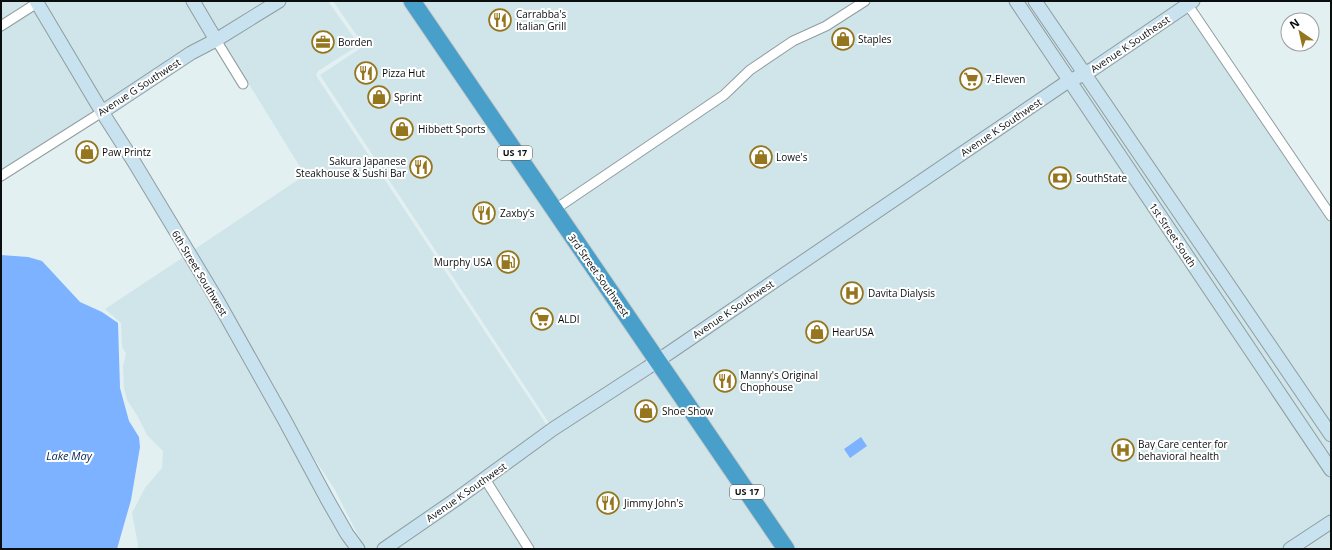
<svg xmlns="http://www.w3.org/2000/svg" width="1332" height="550" viewBox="0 0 1332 550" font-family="'Open Sans',sans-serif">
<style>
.built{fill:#cfe5e9}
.water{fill:#7cb2ff}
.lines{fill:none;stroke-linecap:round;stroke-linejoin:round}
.street-casing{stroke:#909d9f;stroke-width:11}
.secondary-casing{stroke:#909d9f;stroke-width:15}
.highway-casing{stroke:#c9caca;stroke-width:19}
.street{stroke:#fff;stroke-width:9}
.secondary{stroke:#c8e2ef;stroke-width:13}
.highway{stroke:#489fc9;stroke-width:17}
.labels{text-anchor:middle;stroke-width:4;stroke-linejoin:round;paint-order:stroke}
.shield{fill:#fff;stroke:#545657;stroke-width:1}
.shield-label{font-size:9px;font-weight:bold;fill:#0a0e0f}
.poi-label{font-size:10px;fill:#0a0e0f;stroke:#fff;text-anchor:start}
.street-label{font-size:10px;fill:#0a0e0f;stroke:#fff}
.water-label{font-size:11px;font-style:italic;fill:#052856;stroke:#fff}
</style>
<rect width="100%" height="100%" fill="#e3f0f2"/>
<path class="built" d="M1,1H31L1,20Z
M41,1H188L210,38L103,105Z
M198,1H270L217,34Z
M288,1H328L359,45L318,71L316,74L317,77L548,427L455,494L375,549H364L363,545L334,488L295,430L192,251L305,175L223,42Z
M333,1H1033L1086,74L553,429L320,75L364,46Z
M1041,1H1185L1087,68Z
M36,9L96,110L1,170V32Z
M1187,11L1331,224V428L1092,76Z
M1085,80L1331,443V462L1077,83Z
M1069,87L1331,478V516L1281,549H792L664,362Z
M185,256L352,549H137L138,545L132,513L145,488L162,468L163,451L147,435L137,415L127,400L124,388L123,367L126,353L122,347L121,323L105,309Z
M657,367L781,549H534L491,481L556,433Z
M484,486L524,549H392Z
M1331,528V549H1299Z"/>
<path class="water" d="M1,255L28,257L42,261L80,302L102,312L118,323L120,388L129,421L139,437L140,447L131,500L117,549H1Z
M861,437L867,446L850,458L844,449Z"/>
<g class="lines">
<g class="street-casing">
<path id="street" d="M1188,5L1331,216
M1,26L37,3
M216,40L243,84
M1,176L102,112
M554,210L724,95L750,70L793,41L826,26L865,1
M485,479L529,549"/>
</g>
<g class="secondary-casing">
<path id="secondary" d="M36,1L102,112L134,162L216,298L284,419L327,499L347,534L358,549
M193,1L216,40
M1016,1L1331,470
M1035,1L1331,435
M102,112L191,53L216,40L279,1
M384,549L458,498L553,429L647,368L1064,84L1093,69L1193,1
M1290,549L1331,522"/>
</g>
<g class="highway-casing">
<path id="highway" d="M412,1L786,549"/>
</g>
<use href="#street" class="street"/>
<use href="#secondary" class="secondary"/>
<use href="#highway" class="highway"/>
</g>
<defs>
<g id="restaurant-ring" transform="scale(1.15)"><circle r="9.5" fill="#fff" stroke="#95751d" stroke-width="1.5"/><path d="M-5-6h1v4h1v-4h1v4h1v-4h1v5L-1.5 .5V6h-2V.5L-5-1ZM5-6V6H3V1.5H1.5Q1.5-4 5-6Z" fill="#95751d"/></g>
<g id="shop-ring" transform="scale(1.15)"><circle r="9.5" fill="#fff" stroke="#95751d" stroke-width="1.5"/><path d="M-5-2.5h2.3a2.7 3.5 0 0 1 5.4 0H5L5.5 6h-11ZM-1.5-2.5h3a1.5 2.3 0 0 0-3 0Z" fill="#95751d"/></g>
<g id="office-ring" transform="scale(1.15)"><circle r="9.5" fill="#fff" stroke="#95751d" stroke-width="1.5"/><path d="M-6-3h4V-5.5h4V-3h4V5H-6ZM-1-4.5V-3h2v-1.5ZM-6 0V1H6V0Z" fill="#95751d"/></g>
<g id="supermarket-ring" transform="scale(1.15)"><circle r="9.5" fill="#fff" stroke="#95751d" stroke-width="1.5"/><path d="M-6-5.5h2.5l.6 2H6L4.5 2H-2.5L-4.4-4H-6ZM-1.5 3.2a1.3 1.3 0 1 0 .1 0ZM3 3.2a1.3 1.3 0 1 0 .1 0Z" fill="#95751d"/></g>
<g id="bank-ring" transform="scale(1.15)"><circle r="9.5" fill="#fff" stroke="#95751d" stroke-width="1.5"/><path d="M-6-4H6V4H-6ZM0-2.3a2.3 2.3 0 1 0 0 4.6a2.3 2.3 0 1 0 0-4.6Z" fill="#95751d"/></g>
<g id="fuel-ring" transform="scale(1.15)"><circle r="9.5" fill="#fff" stroke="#95751d" stroke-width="1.5"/><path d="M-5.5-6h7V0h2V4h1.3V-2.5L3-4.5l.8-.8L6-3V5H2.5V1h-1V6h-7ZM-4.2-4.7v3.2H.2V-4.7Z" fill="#95751d"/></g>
<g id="hospital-ring" transform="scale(1.15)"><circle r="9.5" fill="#fff" stroke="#95751d" stroke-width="1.5"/><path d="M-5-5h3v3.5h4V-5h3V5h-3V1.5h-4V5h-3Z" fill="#95751d"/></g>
</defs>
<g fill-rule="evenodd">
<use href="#restaurant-ring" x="500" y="20"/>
<use href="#shop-ring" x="843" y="39"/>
<use href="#office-ring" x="323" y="42"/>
<use href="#restaurant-ring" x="366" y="73"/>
<use href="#supermarket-ring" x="971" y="79"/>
<use href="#shop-ring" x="379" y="97"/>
<use href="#shop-ring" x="402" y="129"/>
<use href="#shop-ring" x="87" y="152"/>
<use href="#shop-ring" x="761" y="157"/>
<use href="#restaurant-ring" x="421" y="167"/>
<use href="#bank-ring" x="1060" y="178"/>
<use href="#restaurant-ring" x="484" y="213"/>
<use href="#fuel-ring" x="508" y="262"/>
<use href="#hospital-ring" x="852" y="293"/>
<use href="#supermarket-ring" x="542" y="319"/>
<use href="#shop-ring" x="817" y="332"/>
<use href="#restaurant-ring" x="725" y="381"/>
<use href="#shop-ring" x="646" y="411"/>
<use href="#hospital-ring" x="1123" y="450"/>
<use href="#restaurant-ring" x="608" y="503"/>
</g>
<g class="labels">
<g class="shield">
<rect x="498" y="146" width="34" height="14" rx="3"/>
<rect x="730" y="485" width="34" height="14" rx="3"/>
</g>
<g class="shield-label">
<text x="515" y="156">US 17</text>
<text x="747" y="495">US 17</text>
</g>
<g class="poi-label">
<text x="516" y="18">Carrabba's<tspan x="516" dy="12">Italian Grill</tspan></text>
<text x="858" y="43">Staples</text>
<text x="338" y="46">Borden</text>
<text x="382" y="77">Pizza Hut</text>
<text x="986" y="83">7-Eleven</text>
<text x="394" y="101">Sprint</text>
<text x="418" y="133">Hibbett Sports</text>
<text x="102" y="156">Paw Printz</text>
<text x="776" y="161">Lowe's</text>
<text x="406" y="165" text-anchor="end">Sakura Japanese<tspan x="406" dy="12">Steakhouse &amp; Sushi Bar</tspan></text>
<text x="1076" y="182">SouthState</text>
<text x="500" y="217">Zaxby's</text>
<text x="492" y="266" text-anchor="end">Murphy USA</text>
<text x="868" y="297">Davita Dialysis</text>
<text x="558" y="323">ALDI</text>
<text x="832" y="336">HearUSA</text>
<text x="740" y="379">Manny's Original<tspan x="740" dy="12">Chophouse</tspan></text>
<text x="662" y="415">Shoe Show</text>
<text x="1138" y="448">Bay Care center for<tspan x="1138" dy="12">behavioral health</tspan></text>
<text x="624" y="507">Jimmy John's</text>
</g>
<g class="street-label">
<text transform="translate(1130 44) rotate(-34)" y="4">Avenue K Southeast</text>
<text transform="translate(139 87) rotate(-33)" y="4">Avenue G Southwest</text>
<text transform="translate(1001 127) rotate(-34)" y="4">Avenue K Southwest</text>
<text transform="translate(1173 235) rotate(56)" y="4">1st Street South</text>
<text transform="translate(200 273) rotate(59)" y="4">6th Street Southwest</text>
<text transform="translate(599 275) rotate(55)" y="4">3rd Street Southwest</text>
<text transform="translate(733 309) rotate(-34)" y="4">Avenue K Southwest</text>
<text transform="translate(466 492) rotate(-35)" y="4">Avenue K Southwest</text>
</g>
<g class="water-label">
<text x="69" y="460">Lake May</text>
</g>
</g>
<rect width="1332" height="550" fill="none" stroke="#0a0e0f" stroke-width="4"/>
<g transform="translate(1300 32) rotate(326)"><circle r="19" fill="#ffffff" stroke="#9d9f9f"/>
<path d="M0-3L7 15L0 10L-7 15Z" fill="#95751d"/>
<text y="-6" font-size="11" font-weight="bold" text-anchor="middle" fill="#0a0e0f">N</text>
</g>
</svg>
